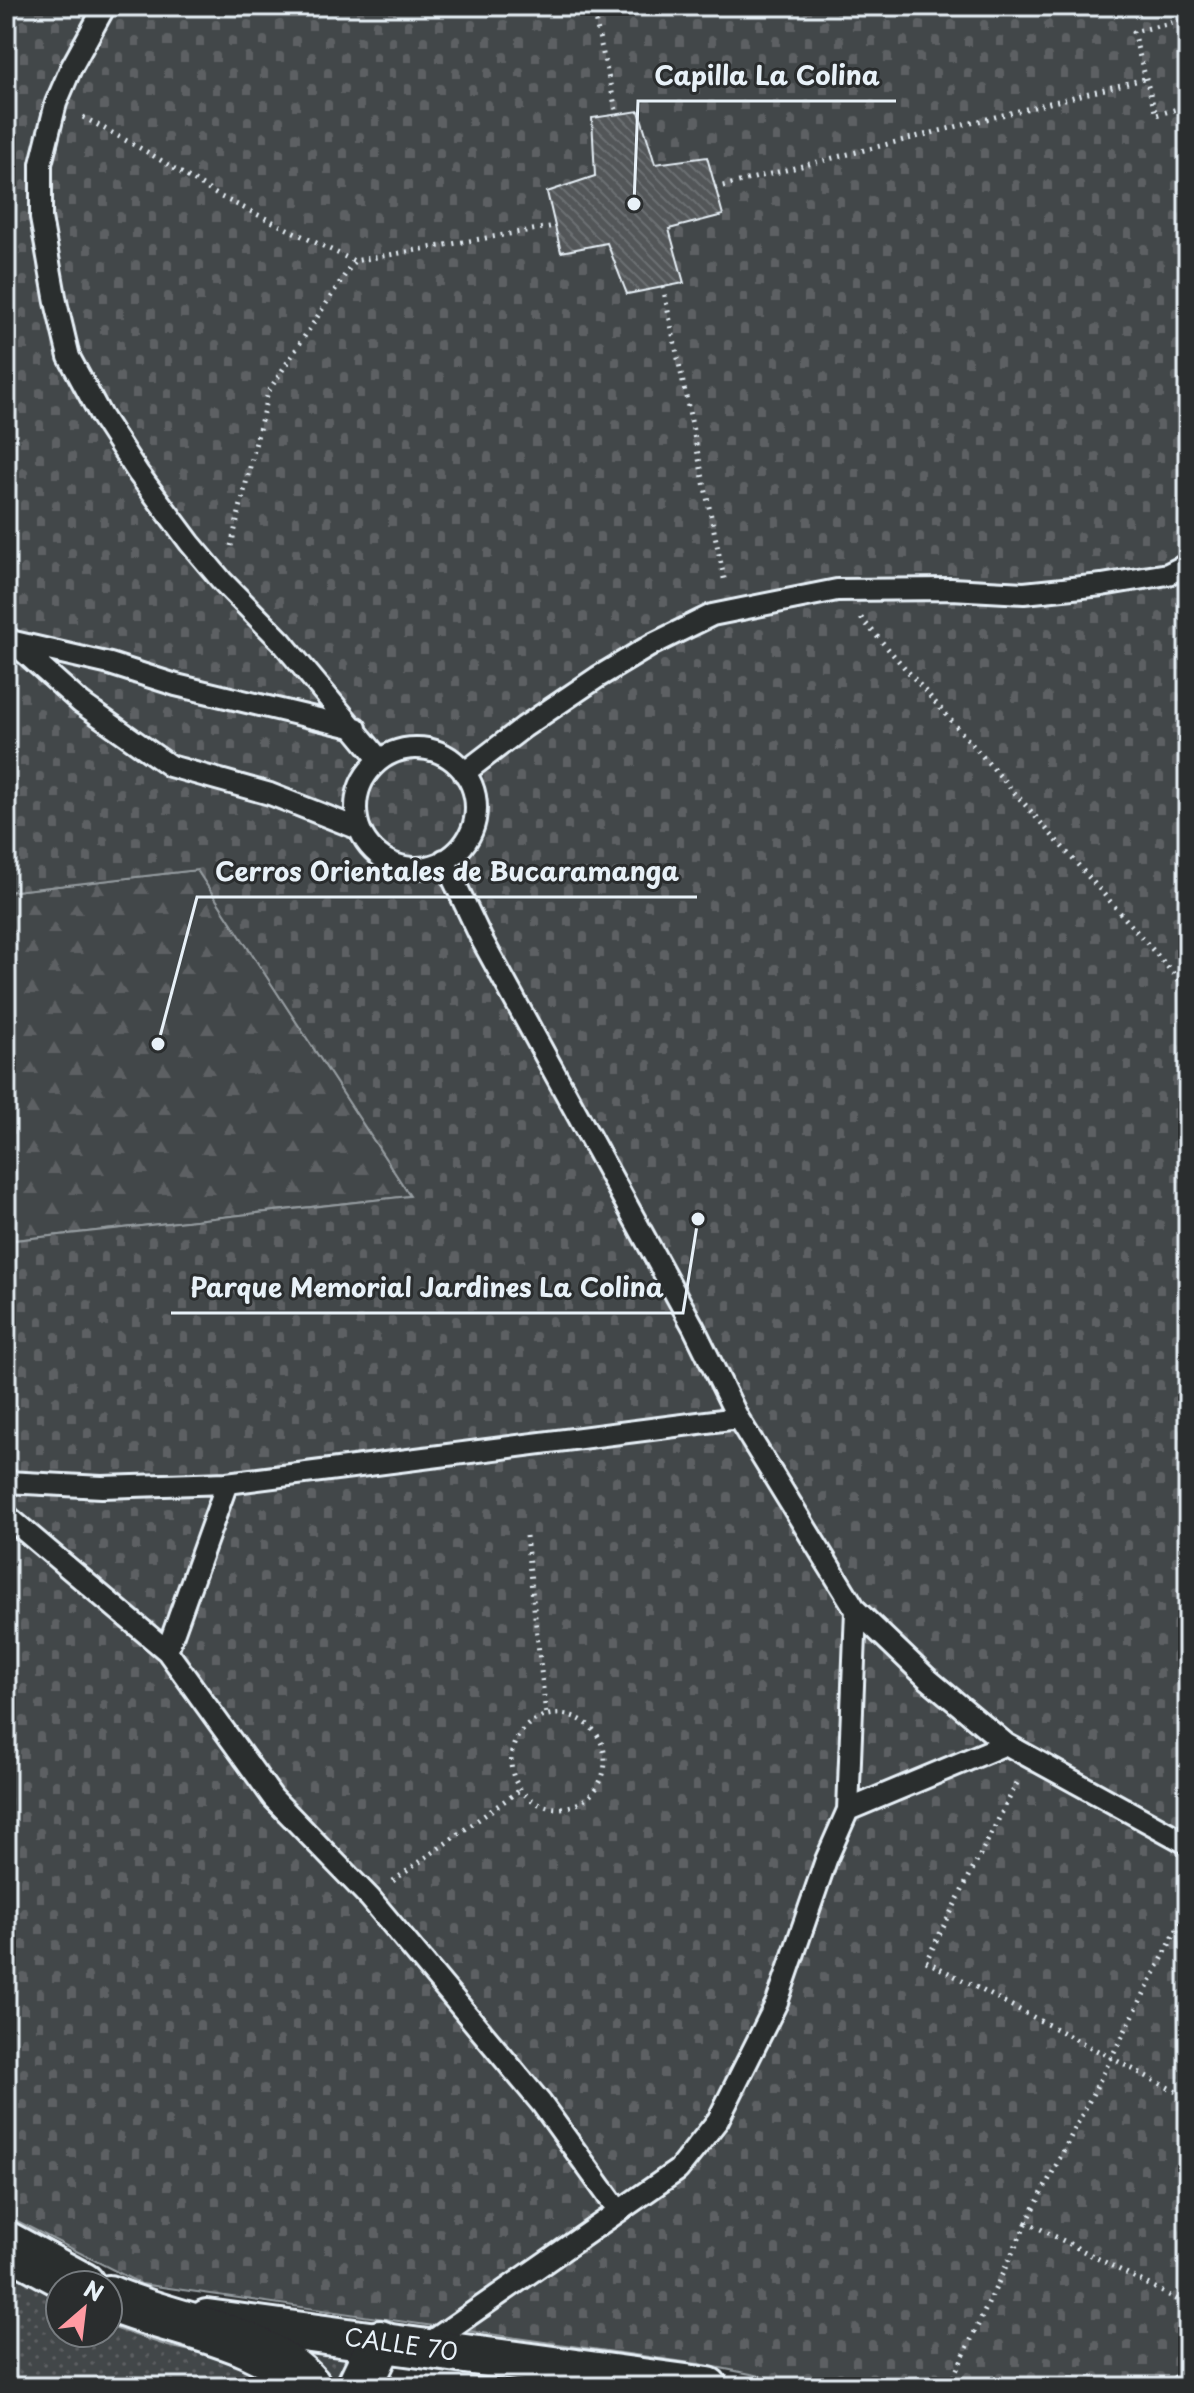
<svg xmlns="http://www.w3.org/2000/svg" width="1194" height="2393" viewBox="0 0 1194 2393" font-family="'Playpen Sans',sans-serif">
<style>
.grass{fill:url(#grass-dots);stroke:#959ca0;stroke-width:2}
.forest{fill:url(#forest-firs);stroke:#959ca0;stroke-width:2}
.cemetery{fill:url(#cemetery-stones);stroke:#959ca0;stroke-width:2}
.building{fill:url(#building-back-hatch);stroke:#e8f1f8;stroke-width:2}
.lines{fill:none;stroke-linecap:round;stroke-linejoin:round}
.service-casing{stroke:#e8f1f8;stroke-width:26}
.minor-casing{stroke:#e8f1f8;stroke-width:44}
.tertiary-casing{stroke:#e8f1f8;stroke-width:50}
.path{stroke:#e8f1f8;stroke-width:5;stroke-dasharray:2 6;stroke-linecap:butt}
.service{stroke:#2a2d2e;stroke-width:20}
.minor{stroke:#2a2d2e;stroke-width:38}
.tertiary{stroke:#2a2d2e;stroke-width:44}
.labels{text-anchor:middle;stroke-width:6;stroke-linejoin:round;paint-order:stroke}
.street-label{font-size:24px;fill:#e8f1f8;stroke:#2a2d2e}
.leader{fill:none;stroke:#e8f1f8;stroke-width:3}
.callout-dot{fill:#e8f1f8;stroke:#2a2d2e;stroke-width:3}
.callout-label{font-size:26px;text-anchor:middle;font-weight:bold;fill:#e8f1f8;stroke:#2a2d2e;stroke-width:6;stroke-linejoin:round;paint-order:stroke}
</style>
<defs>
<pattern id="grass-dots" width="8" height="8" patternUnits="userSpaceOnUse" patternTransform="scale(2)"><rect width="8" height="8" fill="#424648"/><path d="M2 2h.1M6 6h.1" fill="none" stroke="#5d6163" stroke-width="1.8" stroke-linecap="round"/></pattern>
<pattern id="forest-firs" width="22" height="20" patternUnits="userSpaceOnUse" patternTransform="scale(2)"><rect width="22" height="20" fill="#424648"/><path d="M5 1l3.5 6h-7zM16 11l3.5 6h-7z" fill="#5d6163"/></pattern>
<pattern id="cemetery-stones" width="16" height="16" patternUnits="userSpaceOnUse" patternTransform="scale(2)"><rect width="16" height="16" fill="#424648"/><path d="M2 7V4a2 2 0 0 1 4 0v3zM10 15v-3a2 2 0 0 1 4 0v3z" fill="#5d6163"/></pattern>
<pattern id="building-back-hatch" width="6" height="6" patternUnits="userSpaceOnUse" patternTransform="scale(2)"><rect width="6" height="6" fill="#535759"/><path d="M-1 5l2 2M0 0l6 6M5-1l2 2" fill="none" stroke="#6c7072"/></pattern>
</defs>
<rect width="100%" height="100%" fill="#2a2d2e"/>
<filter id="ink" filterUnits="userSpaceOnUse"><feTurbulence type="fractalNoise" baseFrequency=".0125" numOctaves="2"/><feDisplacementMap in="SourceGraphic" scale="16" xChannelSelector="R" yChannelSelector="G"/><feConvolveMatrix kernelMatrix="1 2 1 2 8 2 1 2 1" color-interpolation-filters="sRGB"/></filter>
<g filter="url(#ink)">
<path class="grass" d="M6,2267L60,2299V2333H108V2326L168,2346L232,2360L261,2380L265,2387H6Z
M285,2343L353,2351L339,2387H336C323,2367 306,2356 285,2343Z"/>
<path class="forest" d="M197,870L410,1196L6,1241V892Z"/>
<path class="cemetery" d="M6,6H1188V2387H817L705,2365L141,2284L17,2221L6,2212V1241L410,1196L197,870L6,892Z"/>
<path class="building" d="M639,111L655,164L707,157L723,215L669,229L684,283L627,294L607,243L561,252L547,192L595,176L592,118Z"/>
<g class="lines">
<g class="service-casing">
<path id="service" d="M105,6L71,68L56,103L41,164V218L56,302L69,357L101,416L138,473L190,543L222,581L281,641L380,760
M6,636L81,703L170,766L270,794L359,829
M14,642L110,664L176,685L356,728
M356 808a60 60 0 1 1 120 0a60 60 0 1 1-120 0Z
M464,773L524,727L598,677L653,644L712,615L837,590L951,589L1024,593L1102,585L1168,574L1188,564
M6,1482L102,1487L227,1483L738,1418
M6,1515L167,1651L273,1798L370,1898L541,2103L618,2210
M856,1610L928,1679L1006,1744
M167,1651L227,1483
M848,1810L1006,1744L1188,1844
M422,2348L678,2170L718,2120L777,2002L826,1860L848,1810L856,1610L738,1418L694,1328L482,940L444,860
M1180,2387L1188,2379"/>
</g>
<g class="minor-casing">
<path id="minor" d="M207,2319L708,2387"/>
</g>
<g class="tertiary-casing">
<path id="tertiary" d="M6,2244L82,2285
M108,2298C172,2326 261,2333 309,2387
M359,2387L380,2343"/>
</g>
<path class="path" d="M592,6L617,114
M1188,19L1133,32L1156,115L1188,106
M83,117L149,153L219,196L354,261L555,226
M715,188L1144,79
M663,287L725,583
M231,546L268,392L354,261
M861,618L1188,990
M526,1536L546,1715
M511 1761a47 47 0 1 1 94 0a47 47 0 1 1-94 0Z
M1017,1783L926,1961L1188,2098
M393,1881L521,1789
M1188,1908L1027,2222L1188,2305
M950,2384L1027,2222"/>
<use href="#service" class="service"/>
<use href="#minor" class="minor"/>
<use href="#tertiary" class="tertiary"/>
</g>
</g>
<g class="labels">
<g class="street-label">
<text transform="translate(401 2345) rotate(8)" y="8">CALLE 70</text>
</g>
</g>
<path class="leader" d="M634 204L638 101H896M158 1044L197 897H697M698 1219L683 1313H171"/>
<g class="callout-dot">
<circle cx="634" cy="204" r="8"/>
<circle cx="158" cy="1044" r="8"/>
<circle cx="698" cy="1219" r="8"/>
</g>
<g class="callout-label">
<text x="767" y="85">Capilla La Colina</text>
<text x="447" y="881">Cerros Orientales de Bucaramanga</text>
<text x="427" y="1297">Parque Memorial Jardines La Colina</text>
</g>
<rect width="1194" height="2393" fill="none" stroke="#2a2d2e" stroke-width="32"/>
<rect x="16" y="16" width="1162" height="2361" fill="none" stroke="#e8f1f8" stroke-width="3" filter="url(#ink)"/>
<g transform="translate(84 2309) rotate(28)"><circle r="38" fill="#2a2d2e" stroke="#767b7f" stroke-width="2"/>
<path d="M0-6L14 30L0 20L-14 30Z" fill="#ff9aa2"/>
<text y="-12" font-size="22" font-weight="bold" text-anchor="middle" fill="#e8f1f8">N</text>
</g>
</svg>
